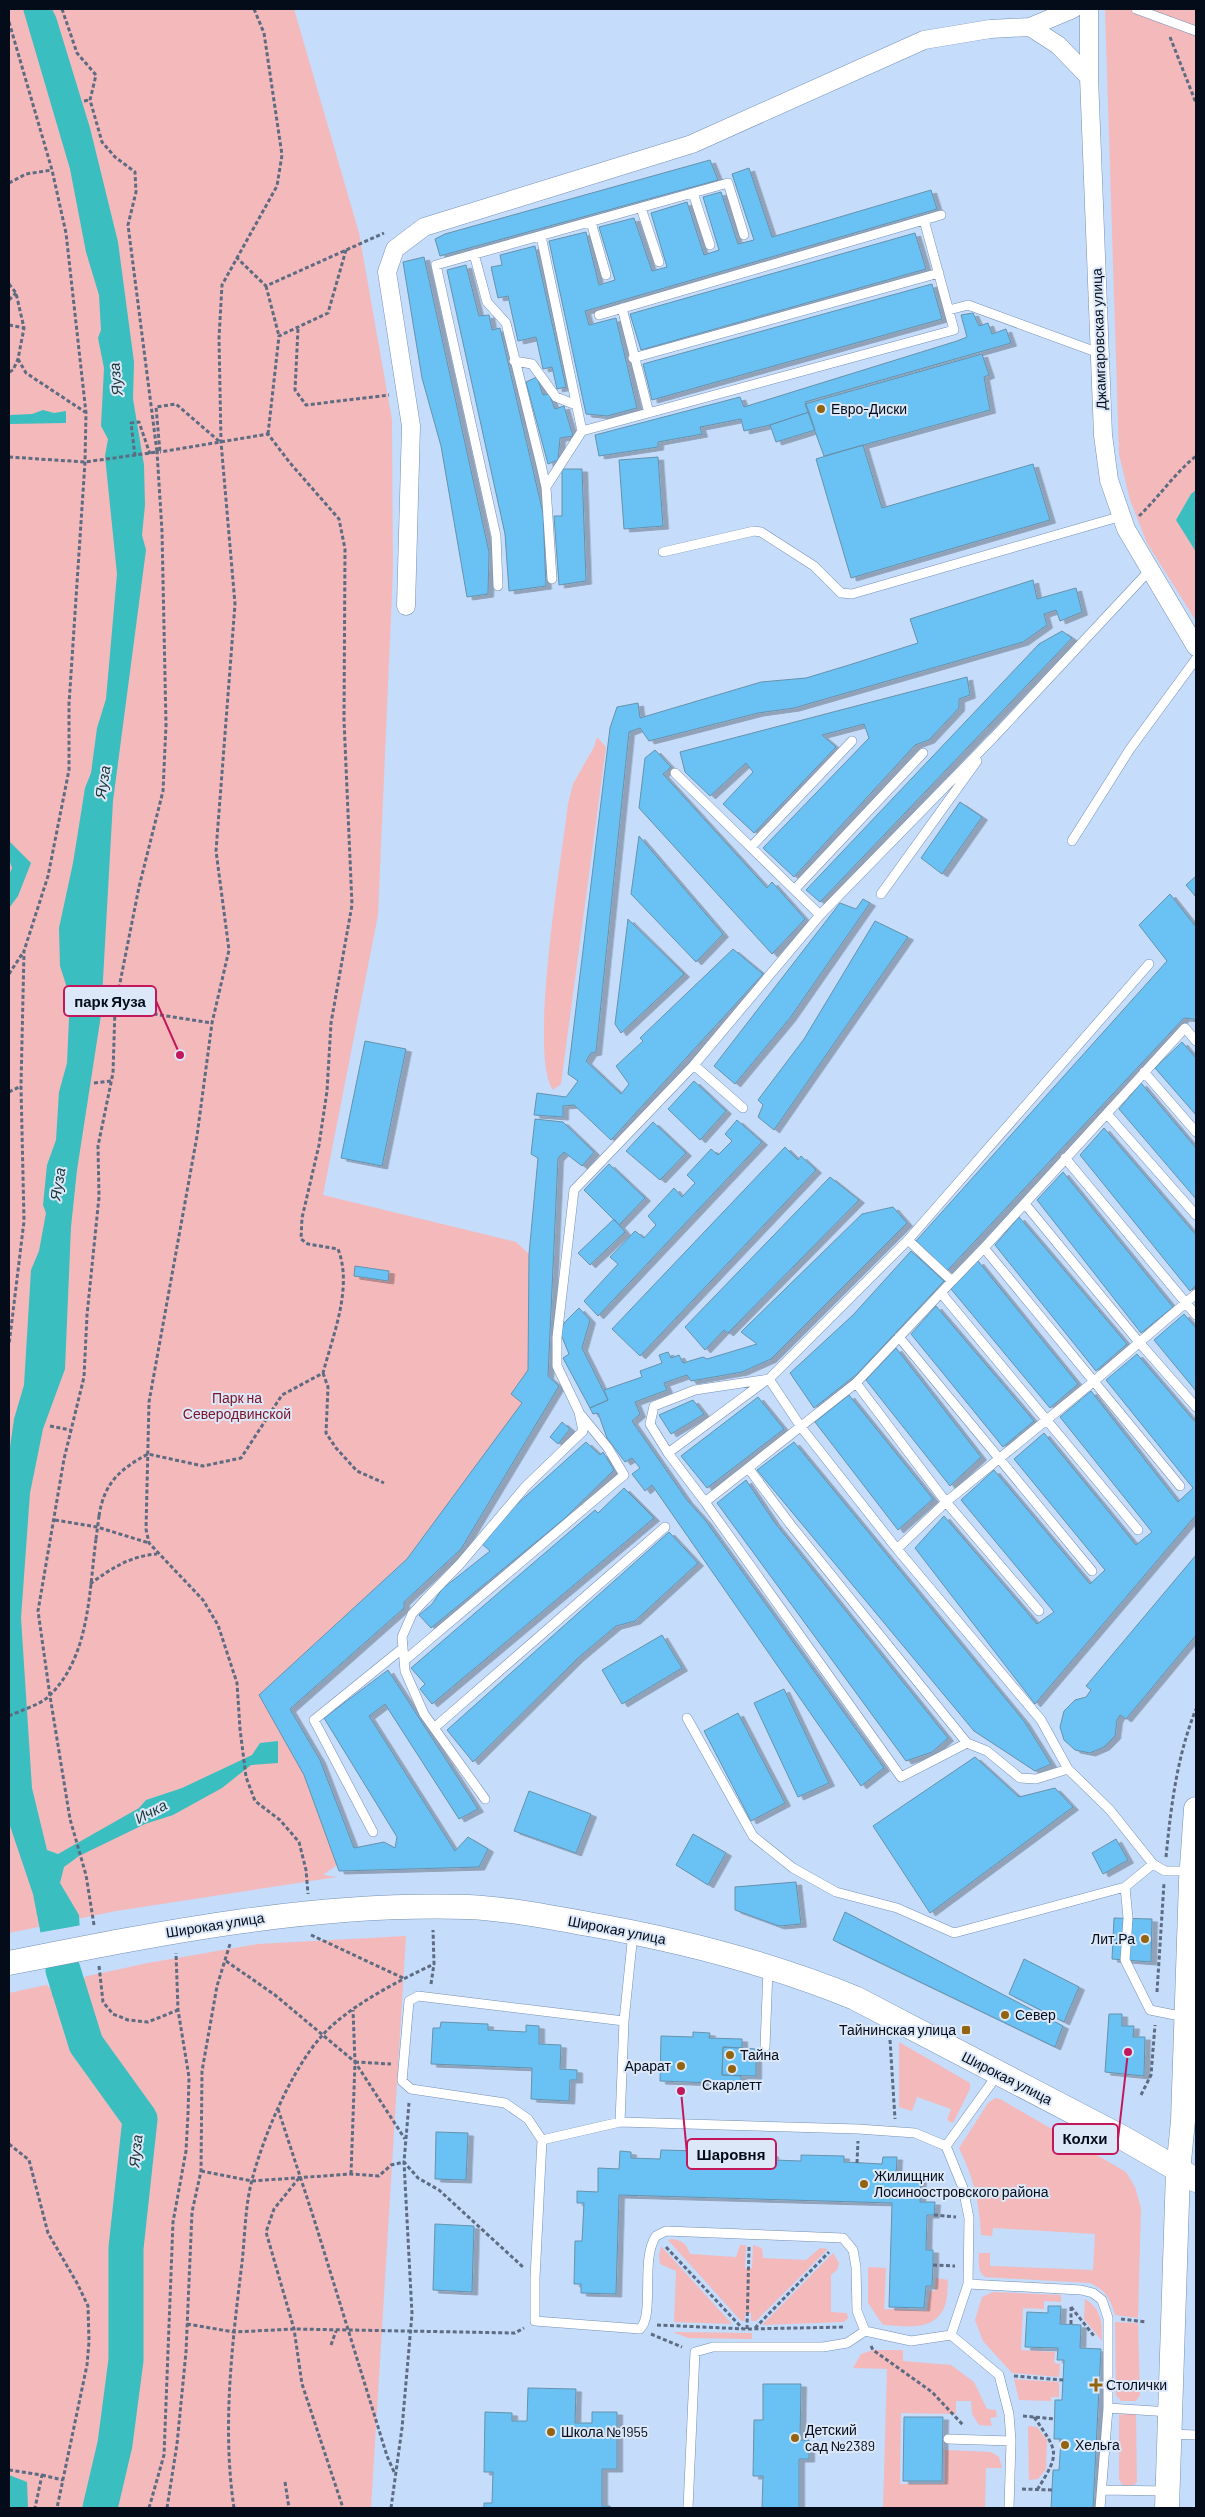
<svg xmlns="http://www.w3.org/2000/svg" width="1205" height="2517" viewBox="0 0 1205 2517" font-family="Barlow,sans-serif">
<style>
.green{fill:#f4b9bb}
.water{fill:#3abebf}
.pier{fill:#c5dcfb}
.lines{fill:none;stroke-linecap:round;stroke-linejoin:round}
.river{stroke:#3abebf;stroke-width:35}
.building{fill:#6ac1f3;stroke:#6692ac;filter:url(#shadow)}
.lane-casing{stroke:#7590b4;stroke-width:10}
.street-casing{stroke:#7590b4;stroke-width:19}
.secondary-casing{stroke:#7590b4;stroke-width:25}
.path{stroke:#5d6c82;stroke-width:3;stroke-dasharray:4 2.5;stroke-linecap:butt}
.lane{stroke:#fff;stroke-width:9}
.street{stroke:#fff;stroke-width:18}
.secondary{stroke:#fff;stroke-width:24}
.path-bridge{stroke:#5d6c82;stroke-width:3;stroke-dasharray:4 2.5;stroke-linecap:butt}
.poi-dot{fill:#926410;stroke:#dce8f8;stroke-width:2}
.labels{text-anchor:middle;stroke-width:4;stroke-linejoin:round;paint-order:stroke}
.street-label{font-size:14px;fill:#040c19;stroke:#dce8f8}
.poi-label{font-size:14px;fill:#040c19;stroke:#dce8f8;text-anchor:start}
.park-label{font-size:14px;fill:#791428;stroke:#dce8f8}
.water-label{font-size:15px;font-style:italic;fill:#1b3637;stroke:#dce8f8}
.leader{fill:none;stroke:#c2185b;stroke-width:2}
.callout-dot{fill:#c2185b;stroke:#dce8f8;stroke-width:2}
.callout{fill:#dce8f8;stroke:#c2185b;stroke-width:2}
.callout-label{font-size:15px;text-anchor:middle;font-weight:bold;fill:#040c19}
</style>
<defs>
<filter id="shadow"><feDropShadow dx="5.5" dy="3" stdDeviation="0" flood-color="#0004"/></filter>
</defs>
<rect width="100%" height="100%" fill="#c5dcfb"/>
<path class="green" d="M9,9H294L359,233L392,420L393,570L378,915L323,1195L516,1242L529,1254L528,1370L511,1394L522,1403L407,1559L259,1695L304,1775L337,1865L323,1875L337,1877L116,1911L9,1933Z
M1105,9H1196V621L1147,543L1130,500L1119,454Z
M597,737L606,747L561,1084L553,1090C528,1055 562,856 568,804L573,784L594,747Z
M406,1936L371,2508H9V1993L148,1963L258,1944Z
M899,2042L970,2083V2089L953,2123L947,2120L951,2109L917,2097L912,2111L899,2107Z
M995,2098L1000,2099L1126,2172L1135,2187L1141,2208L1138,2318L1115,2315C1110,2298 1106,2291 1090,2283L985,2277C977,2271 979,2262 979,2253H990V2266L1093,2270L1095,2234L993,2228L992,2236L981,2235C979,2201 974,2179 959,2148L988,2103Z
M672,2239C683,2241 686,2243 690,2254L736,2257L740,2245H746L745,2268H752L753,2245L762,2248L763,2258L806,2260L820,2248L828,2249L756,2321H751V2313H745V2321H741L668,2240Z
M661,2246L732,2324L674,2322L676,2271L660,2264L659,2255Z
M833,2253L839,2263L837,2270L831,2275V2312L847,2313L848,2318L844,2322L762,2325Z
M868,2267L886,2268L884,2309L927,2311L930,2291H935L936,2278L948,2280C947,2288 948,2300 944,2308C933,2332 905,2326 883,2325L868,2303Z
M993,2292L1061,2295V2302L1044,2301V2309L1023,2308L1021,2350L1055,2352L1054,2363L1060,2364L1059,2377L1012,2373L983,2341L975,2320L982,2297Z
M1085,2299C1102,2310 1102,2322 1102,2341L1084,2319Z
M1115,2322L1138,2323L1140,2395L1136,2401H1121L1116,2395Z
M673,2332L752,2333V2339L688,2338Z
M873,2350H903V2361L951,2365L974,2382L987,2409L996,2410L997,2417L990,2418L992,2426L979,2425L972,2414L971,2401H956V2414L901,2413L900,2484H945V2450L991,2452L999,2457L1002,2468H986L985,2508H883L887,2369L853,2368L861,2354Z
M1014,2379L1059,2382V2397H1051V2401L1019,2400Z
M1136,2412L1137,2482L1134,2485L1123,2486L1119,2479V2415Z
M1028,2426L1037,2427L1047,2440L1046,2469L1038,2479L1029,2480Z"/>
<path class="water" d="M23,9H52L56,17L90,128L118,242L134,362L133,399L144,465L145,505L142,535L146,550L113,801L101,1015L77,1170L71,1227L65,1369L43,1429L30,1493L21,1618L32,1788L47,1850L58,1854L139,1808L146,1800L182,1788L252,1755L260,1743L278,1741V1763L251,1765L222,1788L173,1815L145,1824L79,1856L64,1867L60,1883L79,1915L84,2003L77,2019L53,1997L33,1894L9,1823V1454L14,1419L24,1385L31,1270L39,1251L46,1213L43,1205L47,1165L56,1140L59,1092L67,1063L70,997L60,966L59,928L73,863L85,788L91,773L97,728L106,699L117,574L105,456L108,439L101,426L104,368L98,338L101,330L99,295L86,252L70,169Z
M43,410L54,413L66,411V423L9,424V415L32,414Z
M1196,490V552L1176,520L1191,494Z
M9,841L31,863L18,896L9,908V875L12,868L9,859Z
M9,2475L27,2482L28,2508H9Z"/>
<path class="pier" d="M82,1925L85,1978L48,1987L37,1933Z"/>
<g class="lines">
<path class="river" d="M63,1970L86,2044L140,2119L126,2248V2360L115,2444L100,2508"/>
</g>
<path class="building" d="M710,160L718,180L440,256L435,239L445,234Z
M749,168L772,237L931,190L937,209L585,311L589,325L616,318L637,408L607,416L586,414L549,241L586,232L599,285L615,280L599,227L634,218L652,271L667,267L651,213L687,202L704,255L719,250L703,197L721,192L738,244L754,240L732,174Z
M915,233L926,269L641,350L630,314Z
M535,246L566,387L557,389L552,367L543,369L536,337L518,341L508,296L498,298L491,267L502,265L500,255Z
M424,257L489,552L488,594L467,597L441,446L422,378L403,262Z
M466,265L479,316L489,315L492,330L500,328L543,513L546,586L509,591L505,534L447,270Z
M932,284L942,319L652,400L643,364Z
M973,313L979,326L988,323L992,334L1006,329L1011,343L805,402L809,412L770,425L744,431L741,419L700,427L702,434L658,442V447L599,456L595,435L740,397L744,407L957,341L967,337L961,315Z
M982,354L989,375L984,377L990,410L824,456L805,404Z
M537,377L543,395L549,394L555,409L564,406L573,436L560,438L558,460L548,464L526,382Z
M809,412L815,430L776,442L770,425Z
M863,445L882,508L1033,464L1050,520L851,578L816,459Z
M658,457L663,526L624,529L619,460Z
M562,469H582L586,581L559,585L554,516H562Z
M1033,580L1037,599L1076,588L1082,612L1060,621L1056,610L1044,614L1047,625L1023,642L794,708L758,713L649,741L640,728L629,732L596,1052L591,1053L586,1061L621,1094L629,1084L616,1066L643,1041L640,1038L733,949L763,974L611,1140L574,1105L563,1106V1117L534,1115L537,1093L566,1097L578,1081L568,1074L610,728L617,707L638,703L640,718L761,682L806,678L849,665L918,643L910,619Z
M1062,631L1072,638L820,902L806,890L1039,644Z
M967,677L970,695L959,699V708L929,740L915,745L794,877L763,848L869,738L864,724L822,735L836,747L754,833L723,804L753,772L746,763L710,796L685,772L680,752Z
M655,750L671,767L663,774L767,888L772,882L805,919L772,954L639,808L645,758Z
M960,802L982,817L942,874L921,858Z
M639,836L723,934L696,962L631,894Z
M1196,876V897L1186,885Z
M1170,894L1196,927V1023L1194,1019L1184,1018L947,1271L916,1241L1167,961L1139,925Z
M863,899L870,903L790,1018L735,1084L714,1066L840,903L856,909Z
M628,919L684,974L621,1033L615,1024Z
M875,921L908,937L774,1130L758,1117L763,1105L758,1100L804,1039Z
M365,1041L406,1049L382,1166L341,1158Z
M1182,1042L1196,1058V1115L1155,1068Z
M694,1081L726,1111L700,1140L668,1109Z
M1141,1083L1196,1148V1199L1119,1109Z
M535,1119L563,1122L594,1152L582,1166L564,1152L558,1158L548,1376L559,1386L461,1549L404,1602V1608L290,1709L320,1760L354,1848L384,1842L395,1848L397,1837L324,1718L388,1670L478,1809L459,1819L385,1704L369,1716L455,1851L468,1837L488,1849L479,1867L339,1871L304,1775L259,1695L407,1559L522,1403L511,1394L528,1370L529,1254L538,1158L531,1154Z
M737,1120L762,1142L598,1316L584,1301L618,1264L610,1257L635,1231L644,1238L656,1225L648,1216L674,1188L682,1197L695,1183L687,1175L711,1149L718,1155L732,1141L725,1134Z
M653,1122L686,1153L660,1180L626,1151Z
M1104,1128L1196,1235V1285L1190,1291L1080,1155Z
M785,1147L798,1160L801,1156L816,1170L640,1356L612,1329Z
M609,1164L645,1198L619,1225L584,1190Z
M1063,1172L1173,1307L1141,1333L1037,1200Z
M830,1177L859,1200L728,1333L724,1330L705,1350L685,1327Z
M893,1207L907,1223L771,1359L742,1372L691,1381L687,1375L664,1383L667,1390L635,1402L640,1414L632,1421L687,1500L705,1520L884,1768L861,1786L652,1485L645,1491L632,1474L640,1468L632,1458L625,1462L607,1438L598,1413L593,1414L590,1408L608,1400L604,1390L642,1377L640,1371L662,1363L659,1355L668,1352L671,1358L679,1355L683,1363L703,1357L707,1359L757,1344L741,1332L862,1214Z
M1019,1217L1127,1344L1096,1371L995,1245Z
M614,1219L625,1232L590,1265L578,1253Z
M911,1251L944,1281L857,1374L814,1408L790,1373L853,1315Z
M978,1261L1078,1384L1050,1408L951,1289Z
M355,1266L389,1271L388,1281L354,1276Z
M936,1306L1034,1421L1003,1447L911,1334Z
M579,1308L590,1320L582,1348L608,1400L590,1408L563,1358L569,1354L560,1332L564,1323Z
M1184,1314L1196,1328V1391L1154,1340Z
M896,1348L981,1457L950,1486L866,1380Z
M1137,1354L1196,1423V1515L1035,1704L915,1548L944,1516L1037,1624L1054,1612L961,1500L994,1470L1090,1584L1105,1570L1014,1459L1044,1433L1136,1545L1152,1532L1060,1417L1091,1391L1178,1502L1193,1488L1106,1380Z
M849,1395L933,1499L898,1530L815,1422Z
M758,1397L784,1429L707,1488L681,1456Z
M693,1400L704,1414L671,1434L659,1415Z
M562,1422L570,1429L558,1444L550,1437Z
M586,1442L600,1455L603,1452L614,1470L564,1519L431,1628L419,1615L432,1604L442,1589L490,1551L482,1544L506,1514Z
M794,1442L1024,1721L1051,1764L1035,1771L974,1731L757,1470Z
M746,1480L775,1523L948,1738L932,1752L906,1761L717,1503Z
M624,1488L654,1518L432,1704L420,1689L425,1684L411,1668L595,1510L598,1513Z
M669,1532L698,1563L635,1621L616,1626L578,1658L473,1762L447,1730Z
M1196,1555V1635L1126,1719L1120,1715L1117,1720L1115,1736L1104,1747L1090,1753L1075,1750L1064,1740L1060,1727L1064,1711L1075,1700L1086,1697L1091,1690L1086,1686Z
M662,1635L682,1668L622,1704L602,1670Z
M784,1689L829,1783L798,1797L754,1703Z
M738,1713L785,1803L751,1821L704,1731Z
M975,1757L1019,1797L1055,1788L1073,1807L930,1913L873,1826Z
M529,1791L591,1814L576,1853L514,1831Z
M693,1834L726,1853L708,1885L676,1865Z
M1116,1839L1128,1860L1103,1874L1092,1853Z
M796,1882L801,1924L779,1926L735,1910V1887Z
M845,1912L1063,2026L1055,2047L833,1940Z
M1114,1918L1152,1919L1151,1962L1112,1959Z
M1024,1959L1079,1987L1064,2022L1009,1994Z
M1109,2014H1122V2026H1134L1133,2037H1145L1144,2076L1105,2072Z
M441,2022L488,2024V2030L526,2032V2025L539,2026V2044L561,2045L560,2069L577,2070V2080H570L569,2101L531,2099L532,2068L431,2064L433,2028H440Z
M693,2032L710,2033L709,2038L742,2039V2048L723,2047L722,2075L741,2076V2084L660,2081L661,2036L693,2037Z
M723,2047L756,2049V2076L722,2075Z
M436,2132L468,2133L466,2180L435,2179Z
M661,2150L701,2151V2158L730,2159V2152L773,2154V2160L801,2161V2155L844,2156V2162L882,2164L883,2157H897L896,2176L921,2177L920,2202H935L934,2215H927L926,2250H933V2265L932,2286H926L924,2308L889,2307L892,2203L619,2195L616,2294L581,2293V2284H574L575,2241H582L584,2203H577V2191L598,2192V2168L619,2169L620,2151L631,2152V2158L660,2159Z
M435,2224L474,2226L472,2292L433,2290Z
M1048,2306H1061L1060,2324L1081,2325L1080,2348L1101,2349L1093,2508H1051L1053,2470H1059L1061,2439H1054L1055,2400H1062L1064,2360H1057L1058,2348L1025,2347L1027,2312L1048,2313Z
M763,2384H801L800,2440H809V2459H799V2508H762L763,2476H753L754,2420H763Z
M528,2388L576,2389L575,2423H592V2412H617V2469H602V2506H610V2508H484V2503H492L493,2472H484L485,2412L512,2413V2421H527Z
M904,2417H943L942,2481H903Z"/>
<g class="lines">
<g class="lane-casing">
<path id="lane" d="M1136,9L1196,31
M693,193L710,245
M641,208L659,262
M591,222L606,275
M541,236L582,431
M474,254L487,302L506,323L541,465L546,487L552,579
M622,308L649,413
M949,310L968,305L1099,353
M599,315L941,215
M633,358L939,273
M514,361L532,364L556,397L576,405
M546,487L582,431L954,330L924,220
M663,552L754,531L761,532L814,566L841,593L852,594L1122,516
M498,586L496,536L436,265L728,183L744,235
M675,773L820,915
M1072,841L1130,749L1196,659
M751,847L852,741
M795,889L923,753
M881,894L977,761
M1149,964L908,1240L769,1379L801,1427L897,1549L1041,1720L1068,1769L1110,1810L1153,1864L1165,1871H1191
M694,1065L743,1108
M1144,1072L1196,1132
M1107,1114L1196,1215
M1065,1158L1196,1315
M1025,1204L1138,1341L1196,1407
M908,1240L952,1281L856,1383L705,1502L901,1777L967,1743
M984,1248L1185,1028L1196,1041
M952,1281L984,1248L1180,1486
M941,1293L1138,1530
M899,1337L1092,1571
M856,1383L946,1502L1039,1611
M668,1453L768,1379
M749,1469L790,1524L967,1743L987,1751L1020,1778L1036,1779L1068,1769
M705,1502L668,1453L650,1424L654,1406L695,1390L769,1379
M897,1549L946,1502L1093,1382L1196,1294
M404,1661L624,1475L608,1448L581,1415
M687,1718L753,1836L793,1868L836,1892L897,1908L954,1933L1125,1887L1153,1864
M434,1728L665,1527
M485,1799L424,1714L405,1671L402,1637L412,1614L425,1600L460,1564L526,1486L583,1431L579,1412L557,1366V1337L574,1190L694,1065L820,915L994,737L1149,571
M373,1832L314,1720L403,1648
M1125,1887L1128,1918L1125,1960L1150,2010L1185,2017
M624,2021L418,1996L409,2001L402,2081L411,2089L505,2103L528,2119L542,2140L535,2278V2321L640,2329C655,2315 640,2259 656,2236L666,2231L843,2238L853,2250L856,2267L857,2311L865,2331L911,2341L951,2335L999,2375L1009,2414L1011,2441L1009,2508
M765,2047L768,1969
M620,2122L624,2021L633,1933
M542,2140L620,2122L858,2129L915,2133L946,2146L963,2188L969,2218L968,2284L951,2335
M946,2146L998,2074
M968,2284L1081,2290L1093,2293L1102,2300L1108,2318V2408L1100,2508
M1108,2408L1170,2412
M1170,2434L1196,2435
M948,2439L1011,2441
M1102,2490L1167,2491
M688,2508L695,2352L713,2347H823L847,2343L865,2331"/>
</g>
<g class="street-casing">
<path id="street" d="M1089,9V77L1103,435L1109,480L1126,529L1196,647
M1030,27L1073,9
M406,606L411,426L387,272L395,249L424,227L692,144L924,40L990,29L1030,27L1058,45L1089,77"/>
</g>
<g class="secondary-casing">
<path id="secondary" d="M9,1963C160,1933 313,1902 468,1907C508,1909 549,1917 588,1924C680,1940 769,1963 855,1998L1125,2139L1196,2180
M1167,2508L1178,2171L1183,2121L1191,1881L1196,1809"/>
</g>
<path class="path" d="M254,9L264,33L282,155L277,186L222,285L219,338L221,442L235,604L216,851L229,950L212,1023L197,1136L149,1402L146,1529L149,1543L203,1600L218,1625L237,1683L240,1729L246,1777L255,1801L280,1820L299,1842L306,1870L308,1894
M9,22L52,170L66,233L86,413L85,462L69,704V770L48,876L24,951L21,1086L24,1221L9,1345
M1170,37L1196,103
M84,101L90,100
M9,183L26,174L52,170
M236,257L266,286L384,233
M9,284L16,293L24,328L18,359L13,370L9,372
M266,286L279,336
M9,300L16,293
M9,325L24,328
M298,329L295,390L306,405L389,395
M18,359L26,373L85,412
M268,434L279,336L328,313L346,250
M135,456L131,423L139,422L150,454
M9,457L85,462L157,452L128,225L136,192L135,172L115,157L102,142L90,100L96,75L77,53L62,9
M1139,516C1159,497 1174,474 1196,456
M9,974L24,951
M115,1008L212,1023
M94,1083L111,1081
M9,1092L21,1086
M323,1373L328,1387L326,1433L336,1448L357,1471L384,1483
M50,1426L70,1430
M99,1516C104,1483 120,1469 148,1454L203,1466L241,1458L282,1395L323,1373C333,1335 353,1287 338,1249L308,1244L301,1239L302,1218L319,1145L327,1091L331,1023L352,905L344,720L345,549L339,519L290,463L268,434L160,452
M55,1520L97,1527L149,1543
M90,1584C112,1568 130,1556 157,1554
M9,1716C21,1710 41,1705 50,1695C90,1656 89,1591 96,1539
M1166,1857C1171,1806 1177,1756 1196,1709
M94,1925L86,1875L70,1819L50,1696L38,1611L64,1459L84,1377L87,1315L99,1197L98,1146L113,1073L115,1008L139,887L163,791L166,725L162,531L157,452H160L156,407L176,404L220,442
M311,1935L403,1978
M226,1961L275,1995L355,2062L405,2139
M99,1966L103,2002L113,2014L128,2020L148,2022L178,2010
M431,1984L434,1964L433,1930
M1157,1992L1164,1883
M890,2040L895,2119
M355,2062L391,2064
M1141,2095L1151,2075L1155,2025
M278,2109L314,2219L387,2456L395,2474
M9,2144L29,2160L48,2233L77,2283L88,2306L89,2342L87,2365L57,2508
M857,2163L858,2141
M201,2171L252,2181L351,2174L379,2176L391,2165L404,2162L418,2178L439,2190L523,2267
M351,2174L355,2062L353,2010
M299,2178L274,2209L266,2232L294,2329L302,2384L343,2508
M934,2215L956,2217
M666,2247L742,2328
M933,2265L955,2266
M1071,2307L1094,2336
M1121,2319L1146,2322
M187,2324L234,2332L294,2329L515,2333L524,2328
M1071,2324V2307
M657,2325L747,2329L845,2327
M755,2328L829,2252
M747,2329L749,2247
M651,2334L682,2347
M331,2345L336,2331
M871,2346L873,2350L932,2392L964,2426
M1014,2376L1063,2380
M1023,2416L1055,2419
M1034,2417C1058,2452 1061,2452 1037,2490
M9,2470L42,2475L35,2508
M42,2475L63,2480
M285,2482L289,2508
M1022,2489L1052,2490
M149,2508L164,2455L173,2222L186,2151L188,2114L189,2077L178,2010L176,1953
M167,2508L177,2444L186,2352L192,2212L201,2171L202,2071L217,1986L230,1944
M234,2508C222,2428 232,2344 242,2263C245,2236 245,2206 252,2180C263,2137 291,2071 320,2038C345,2008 398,1981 434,1964
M391,2508L402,2428L412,2314L404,2162L409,2103"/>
<use href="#lane" class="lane"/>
<use href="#street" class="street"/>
<use href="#secondary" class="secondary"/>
<path class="path-bridge" d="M96,1539L99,1516"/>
</g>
<g class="poi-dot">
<circle cx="821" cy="409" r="5"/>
<circle cx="1145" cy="1939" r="5"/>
<circle cx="1005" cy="2015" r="5"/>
<rect x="961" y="2025" width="10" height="10" rx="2.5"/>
<circle cx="730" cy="2055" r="5"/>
<circle cx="681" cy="2066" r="5"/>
<circle cx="732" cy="2069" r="5"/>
<circle cx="864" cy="2184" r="5"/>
<path d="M1093.5 2377.5h5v5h5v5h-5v5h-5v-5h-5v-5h5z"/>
<circle cx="551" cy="2432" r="5"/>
<circle cx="795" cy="2438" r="5"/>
<circle cx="1065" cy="2445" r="5"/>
</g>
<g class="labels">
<g class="street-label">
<text transform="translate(1099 339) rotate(-92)" y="5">Джамгаровская улица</text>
<text transform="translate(215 1925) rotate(-9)" y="5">Широкая улица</text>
<text transform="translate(617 1930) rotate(11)" y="5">Широкая улица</text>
<text transform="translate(1007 2078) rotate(27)" y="5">Широкая улица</text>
</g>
<g class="poi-label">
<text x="831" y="414">Евро-Диски</text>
<text x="1135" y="1944" text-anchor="end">Лит.Ра</text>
<text x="1015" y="2020">Север</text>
<text x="956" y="2035" text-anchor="end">Тайнинская улица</text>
<text x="740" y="2060">Тайна</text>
<text x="671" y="2071" text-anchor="end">Арарат</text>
<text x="732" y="2090" text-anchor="middle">Скарлетт</text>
<text x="874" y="2181">Жилищник<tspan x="874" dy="16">Лосиноостровского района</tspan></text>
<text x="1106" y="2390">Столички</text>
<text x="805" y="2435">Детский<tspan x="805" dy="16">сад №2389</tspan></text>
<text x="561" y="2437">Школа №1955</text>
<text x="1075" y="2450">Хельга</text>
</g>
<g class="park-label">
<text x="237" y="1403">Парк на<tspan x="237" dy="16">Северодвинской</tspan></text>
</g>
<g class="water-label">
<text transform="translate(116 379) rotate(-96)" y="5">Яуза</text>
<text transform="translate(103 782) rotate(-81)" y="5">Яуза</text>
<text transform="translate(58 1184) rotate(-81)" y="5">Яуза</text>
<text transform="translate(151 1812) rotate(-28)" y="5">Ичка</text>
<text transform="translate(136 2151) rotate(-84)" y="5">Яуза</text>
</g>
</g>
<path class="leader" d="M180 1055L156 1001M1128 2052L1118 2139M681 2091L687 2154"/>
<g class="callout-dot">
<circle cx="180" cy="1055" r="5"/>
<circle cx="1128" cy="2052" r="5"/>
<circle cx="681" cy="2091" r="5"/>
</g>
<g class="callout">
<rect x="64" y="986" width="92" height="30" rx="5"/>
<rect x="1053" y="2124" width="65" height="30" rx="5"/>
<rect x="687" y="2139" width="89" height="30" rx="5"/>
</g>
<g class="callout-label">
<text x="110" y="1007">парк Яуза</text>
<text x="1085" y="2144">Колхи</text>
<text x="731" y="2160">Шаровня</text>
</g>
<rect width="1205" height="2517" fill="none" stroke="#040c19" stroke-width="20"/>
</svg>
